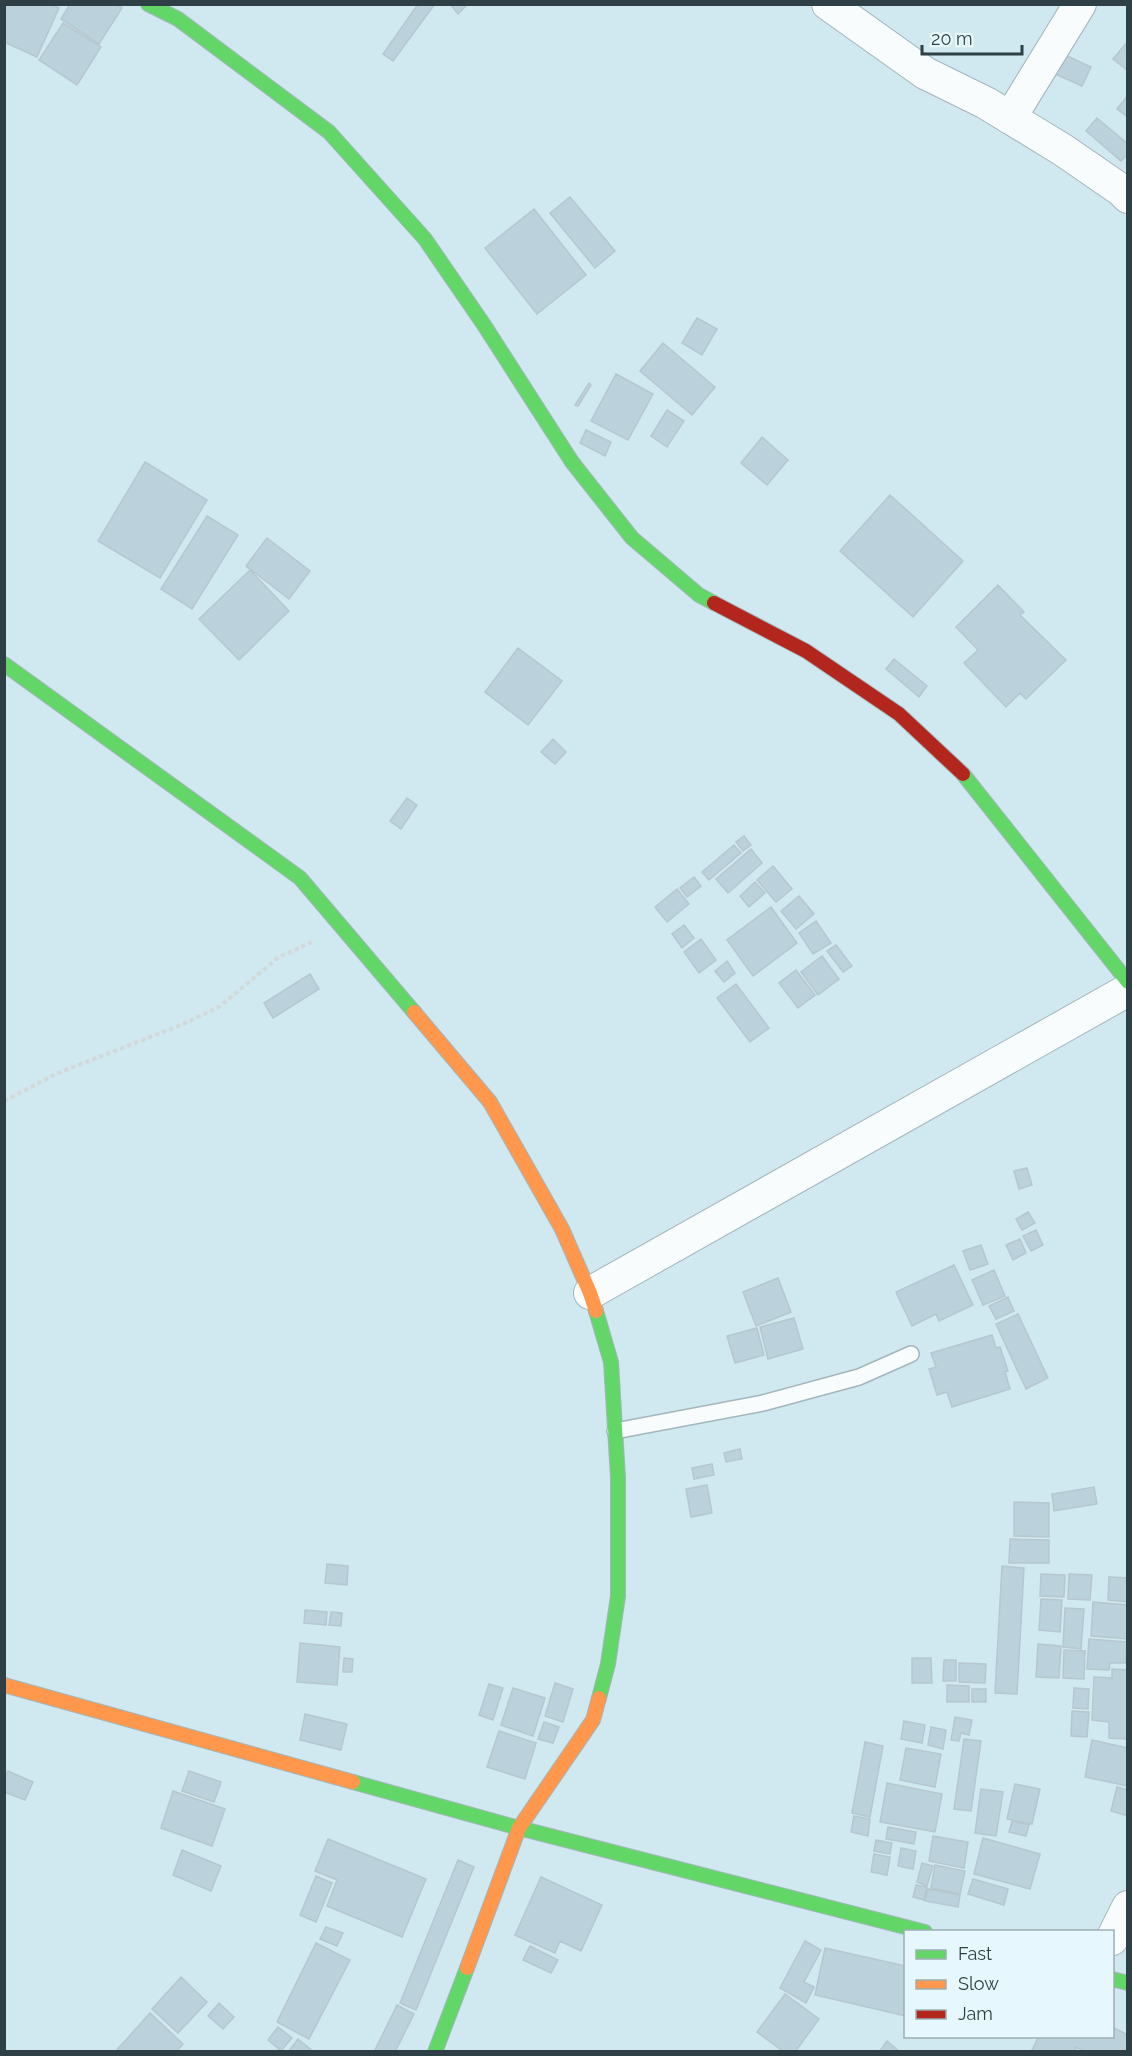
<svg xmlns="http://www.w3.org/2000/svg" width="1132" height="2056" viewBox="0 0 1132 2056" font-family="Raleway,sans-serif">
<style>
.building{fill:#bbd1dc;stroke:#b6c7cf;stroke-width:1.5}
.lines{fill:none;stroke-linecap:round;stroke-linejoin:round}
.lane-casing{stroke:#a3b6bb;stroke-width:18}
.street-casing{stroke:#a3b6bb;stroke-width:34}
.fast-casing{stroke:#a3b6bb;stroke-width:16}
.slow-casing{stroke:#a3b6bb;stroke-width:16}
.jam-casing{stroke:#a3b6bb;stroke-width:16}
.path{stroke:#d2d9db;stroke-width:4;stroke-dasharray:4.5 3;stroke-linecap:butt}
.lane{stroke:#f8fcfd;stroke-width:15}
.street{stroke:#f8fcfd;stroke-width:32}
.fast{stroke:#63d668;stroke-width:14}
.slow{stroke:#ff974d;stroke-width:14}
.jam{stroke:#b3261e;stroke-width:14}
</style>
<rect width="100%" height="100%" fill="#d0e8ef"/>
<path class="building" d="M7,4H50L59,8L37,57L4,42V9Z
M70,4H116L122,8L99,44L61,19Z
M418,4H435L393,61L383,54Z
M450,4H468L458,14Z
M63,23L101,47L77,85L39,60Z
M1128,41V71L1113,59Z
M1061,53L1091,67L1082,86L1053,73Z
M1128,95V117L1117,109Z
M1097,118L1128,144V154L1121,161L1086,131Z
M570,197L615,251L595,268L550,213Z
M534,209L586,275L537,314L485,248Z
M697,318L717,329L702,355L682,343Z
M663,343L715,387L692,415L640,371Z
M616,374L653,394L628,440L591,421Z
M589,383L591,385L578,406L575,405Z
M667,410L684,421L667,447L651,436Z
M586,430L611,442L605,456L580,443Z
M762,437L788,460L767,485L741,463Z
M145,462L207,500L160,578L98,541Z
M890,495L963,561L913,617L840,551Z
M207,516L238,535L192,609L161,589Z
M267,538L310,571L289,599L246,566Z
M250,570L289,611L239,660L199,619Z
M998,585L1024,612L1020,615L1066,660L1026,699L1020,693L1006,707L964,663L978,650L956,627Z
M518,648L562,681L528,725L485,692Z
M894,659L927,686L919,697L886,669Z
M553,739L566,752L555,764L541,752Z
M407,798L417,805L401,829L390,821Z
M744,836L751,845L743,851L736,842Z
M734,845L741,853L709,880L702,872Z
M751,849L762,863L728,893L716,879Z
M773,866L792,889L776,902L757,880Z
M694,877L701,886L687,897L680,888Z
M755,882L765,893L749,907L740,896Z
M677,889L689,904L667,922L655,907Z
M799,896L814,914L796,929L781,911Z
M771,907L797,943L753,976L727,940Z
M816,921L831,943L813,954L799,933Z
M684,925L694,938L682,948L672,934Z
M701,939L716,960L699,973L684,952Z
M836,945L852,966L843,972L827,951Z
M822,956L839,979L818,995L801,972Z
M727,961L735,973L724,982L715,971Z
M796,970L815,995L798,1008L779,983Z
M310,974L319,989L273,1018L264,1003Z
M736,984L769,1028L750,1042L717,998Z
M1027,1168L1032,1185L1019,1189L1014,1171Z
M1028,1212L1035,1223L1022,1230L1016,1219Z
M1036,1230L1043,1245L1031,1251L1023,1236Z
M1020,1239L1026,1253L1013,1260L1006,1245Z
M981,1245L988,1264L970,1270L963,1251Z
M954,1265L973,1305L939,1321L936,1314L912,1326L896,1292Z
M994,1270L1005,1296L983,1305L972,1280Z
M778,1278L791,1312L756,1326L743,1292Z
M1008,1297L1014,1311L996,1319L989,1306Z
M1018,1314L1048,1378L1026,1389L996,1324Z
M794,1318L803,1349L768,1359L760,1327Z
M757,1328L764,1355L735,1363L727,1336Z
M992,1335L996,1348L1000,1347L1008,1371L1005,1372L1010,1389L952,1407L947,1392L937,1395L929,1369L936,1367L931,1353Z
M740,1449L742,1459L726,1462L724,1453Z
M712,1464L714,1475L694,1479L692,1468Z
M707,1485L712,1513L691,1517L686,1489Z
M1094,1487L1097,1504L1054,1511L1052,1494Z
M1014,1502L1049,1503V1537L1014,1536Z
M1010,1539L1049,1540V1563H1009Z
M327,1564L348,1566L347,1585L325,1583Z
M1002,1566L1024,1568L1017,1694L995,1693Z
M1041,1574L1065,1575L1064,1597L1040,1596Z
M1069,1574L1092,1575L1090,1600L1068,1599Z
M1109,1577L1128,1578V1602L1108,1600Z
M1041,1599L1062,1600L1060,1632L1039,1630Z
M1093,1602L1128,1605V1639L1091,1636Z
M1065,1608L1084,1609L1081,1649L1063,1647Z
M305,1610L327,1612L326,1625L304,1623Z
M331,1612L342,1613L341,1626L329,1625Z
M1089,1639L1127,1642L1126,1663H1110L1109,1670L1087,1669Z
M300,1643L340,1647L337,1685L297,1682Z
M1038,1644L1061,1646L1059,1678L1036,1677Z
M1064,1650L1085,1651L1084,1679L1063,1678Z
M344,1658L353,1659L352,1672H343Z
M912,1658H931L932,1683H912Z
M944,1660H956V1681H943Z
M959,1663L986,1664L985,1683L959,1682Z
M1112,1669L1128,1670V1739L1109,1738V1722L1092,1720L1094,1677L1112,1678Z
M555,1683L573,1689L563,1722L545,1716Z
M489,1684L503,1688L493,1720L479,1715Z
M947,1685L969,1686V1702H947Z
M513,1688L545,1698L533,1736L501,1725Z
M1074,1688L1089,1689L1088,1709L1073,1708Z
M972,1689H986V1702H972Z
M1072,1711L1089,1712L1087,1737L1071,1736Z
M305,1714L347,1724L341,1750L300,1740Z
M955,1717L972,1720L969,1735L961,1733L959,1741L951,1740Z
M904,1721L925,1725L922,1743L901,1739Z
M544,1722L559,1727L553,1743L538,1739Z
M931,1727L946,1730L943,1749L928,1745Z
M499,1731L536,1743L525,1779L487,1767Z
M964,1739L981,1741L971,1811L954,1809Z
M1092,1740L1128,1748V1786L1085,1777Z
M865,1742L883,1746L870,1817L852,1813Z
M906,1748L941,1754L935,1787L900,1780Z
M8,1771L33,1782L25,1800L4,1792V1778Z
M189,1771L221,1782L214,1802L182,1791Z
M887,1783L942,1794L935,1832L880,1822Z
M1015,1784L1040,1789L1032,1824L1007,1819Z
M1117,1787L1128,1790V1816L1111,1811Z
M981,1789L1003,1792L996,1836L975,1833Z
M173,1791L225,1809L212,1846L161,1828Z
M854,1816L870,1819L868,1836L851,1832Z
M1012,1821L1029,1825L1026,1836L1009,1832Z
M888,1827L916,1832L914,1844L886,1839Z
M933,1836L968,1842L964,1868L929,1861Z
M983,1838L1040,1854L1030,1889L974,1874Z
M328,1839L426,1879L402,1937L327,1906L337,1880L315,1871Z
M876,1840L892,1843L890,1854L874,1851Z
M901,1848L916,1851L913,1869L898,1866Z
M182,1850L221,1866L211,1891L173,1875Z
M874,1854L890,1857L887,1875L871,1872Z
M458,1860L474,1867L416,2010L400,2003Z
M922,1863L933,1866L927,1886L917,1882Z
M935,1865L965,1871L960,1894L931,1888Z
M316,1876L332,1883L316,1922L300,1915Z
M541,1877L602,1905L581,1951L560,1941L555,1953L515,1935Z
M973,1879L1008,1889L1004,1905L968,1894Z
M916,1885L927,1887L924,1900L913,1897Z
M928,1889L960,1895L958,1907L925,1901Z
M326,1927L343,1933L337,1946L320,1939Z
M805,1941L821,1950L804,1982L814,1987L806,2003L780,1988Z
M316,1943L350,1960L309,2039L277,2022Z
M530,1946L558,1960L551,1973L523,1960Z
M825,1948L906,1966V2016L815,1995Z
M181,1977L207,2002L178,2033L152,2009Z
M785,1994L819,2019L795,2052H784L757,2032Z
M219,2003L234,2017L223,2029L208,2016Z
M397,2005L414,2014L395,2052H374Z
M150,2013L183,2044L176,2052H115Z
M278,2027L292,2038L281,2051L268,2040Z
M1112,2027L1128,2035V2052H1085L1076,2047L1074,2052H1031L1039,2036H1112Z
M298,2039L314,2052H288Z
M887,2041L900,2052H879Z"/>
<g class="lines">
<g class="lane-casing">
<path id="lane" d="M615,1431L763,1403L859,1377L911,1354"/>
</g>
<g class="street-casing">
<path id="street" d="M828,4L925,73L986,103L1063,150L1121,190L1128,197
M1010,118L1080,4
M590,1293L1128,990
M1112,1939L1128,1907"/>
</g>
<g class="fast-casing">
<path id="fast" d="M148,4L178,19L329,132L425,239L484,325L572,462L632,538L699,595L714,603
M4,664L300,878L414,1012
M963,774L1128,982
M596,1311L611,1362L618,1478V1596L608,1664L599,1698
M353,1782L519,1828L925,1932
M1112,1979L1128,1983
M435,2052L467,1968"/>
</g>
<g class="slow-casing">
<path id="slow" d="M414,1012L490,1102L562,1229L590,1293L596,1311
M4,1685L353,1782
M467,1968L519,1828L593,1720L599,1698"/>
</g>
<g class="jam-casing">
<path id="jam" d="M714,603L806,651L899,714L963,774"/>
</g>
<path class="path" d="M4,1101L58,1073L181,1025L219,1007L279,957L312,942"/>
<use href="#lane" class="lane"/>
<use href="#street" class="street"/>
<use href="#fast" class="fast"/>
<use href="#slow" class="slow"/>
<use href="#jam" class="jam"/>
</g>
<rect width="1132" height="2056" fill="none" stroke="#2e4045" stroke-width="12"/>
<rect x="904" y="1930" width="210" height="108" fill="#e6f8fd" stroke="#9caeb3" stroke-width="1.5"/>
<rect x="916" y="1950" width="30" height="9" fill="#63d668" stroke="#9caeb3" stroke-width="1.5"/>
<text x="958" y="1960" font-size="18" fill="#2e4045">Fast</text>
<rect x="916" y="1980" width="30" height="9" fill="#ff974d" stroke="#9caeb3" stroke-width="1.5"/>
<text x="958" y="1990" font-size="18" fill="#2e4045">Slow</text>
<rect x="916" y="2010" width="30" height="9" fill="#b3261e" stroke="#9caeb3" stroke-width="1.5"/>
<text x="958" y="2020" font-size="18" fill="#2e4045">Jam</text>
<path d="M922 45v9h100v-9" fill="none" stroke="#2e4045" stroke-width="3"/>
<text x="931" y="45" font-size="18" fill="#2e4045" stroke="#e6f8fd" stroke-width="4.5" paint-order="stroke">20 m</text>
</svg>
